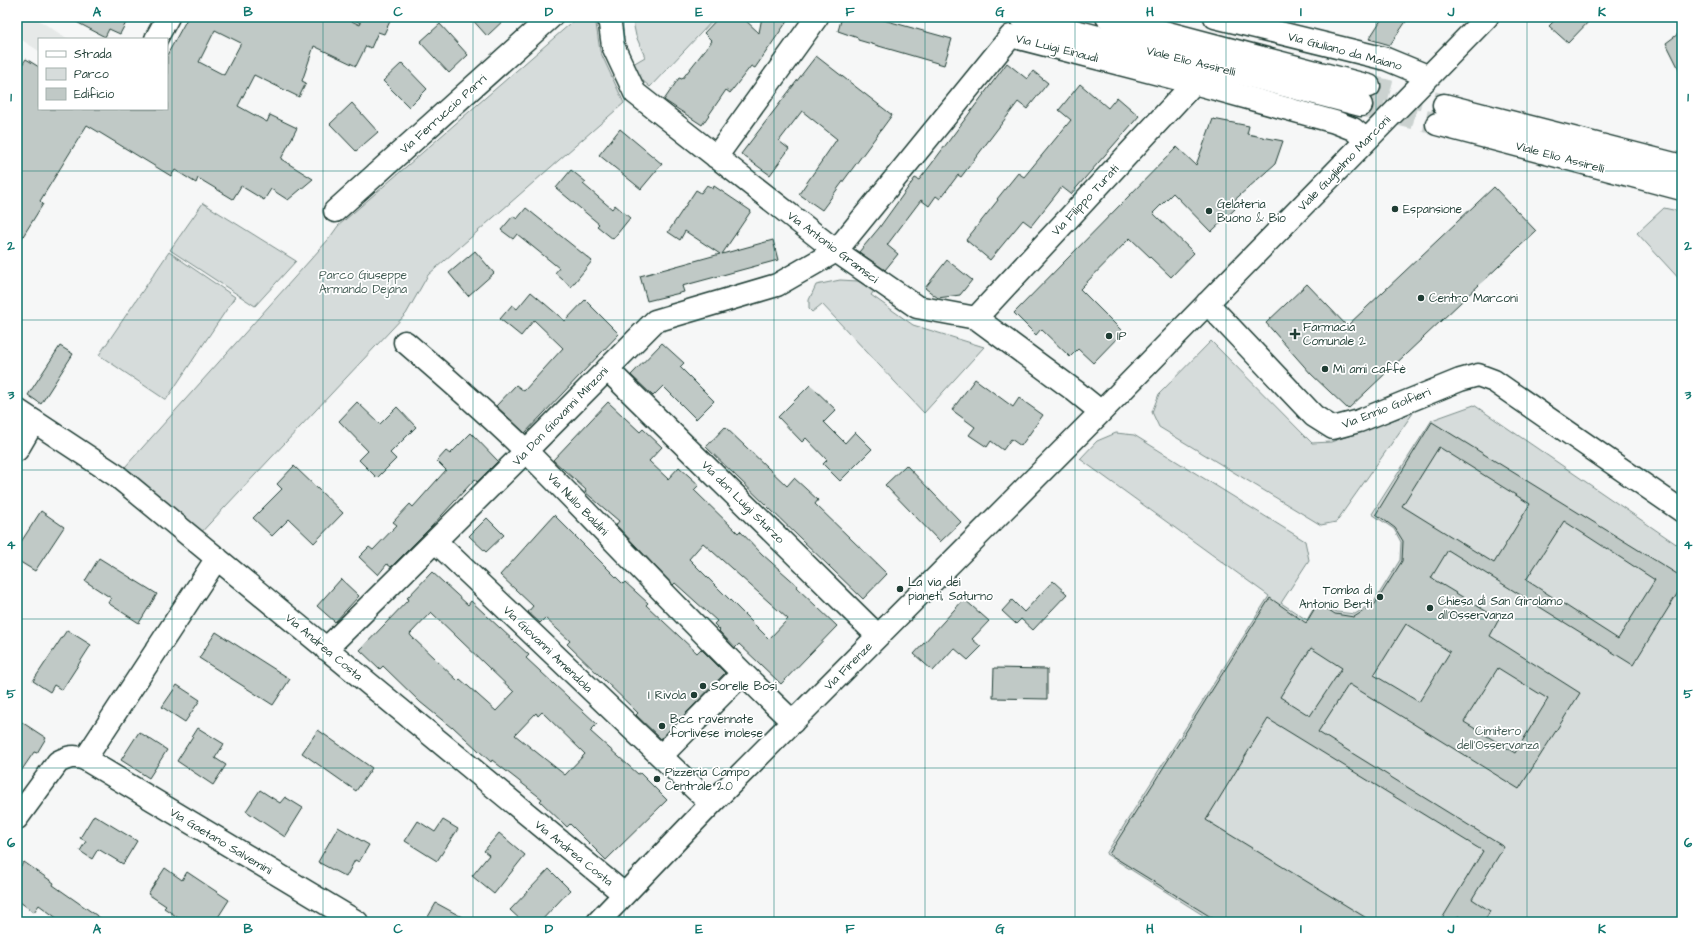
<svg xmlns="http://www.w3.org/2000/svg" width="1699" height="939" viewBox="0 0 1699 939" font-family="'Architects Daughter',sans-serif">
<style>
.built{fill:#e6e9e8}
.green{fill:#d6dcdb;stroke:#7a8c88}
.building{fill:#c0c9c6;stroke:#1f3d34;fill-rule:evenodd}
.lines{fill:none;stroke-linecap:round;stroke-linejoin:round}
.major-tunnel{stroke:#cbd2d0;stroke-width:22;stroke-dasharray:22 11;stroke-linecap:butt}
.minor-casing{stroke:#1f3d34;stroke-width:25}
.major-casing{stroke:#1f3d34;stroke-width:25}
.minor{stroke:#fff;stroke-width:22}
.major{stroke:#fff;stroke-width:22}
.grid{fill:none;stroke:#0f766e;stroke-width:1;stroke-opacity:0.55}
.poi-dot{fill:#1f3d34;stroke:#fff;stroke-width:1.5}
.labels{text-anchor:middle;stroke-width:3.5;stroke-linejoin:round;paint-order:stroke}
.street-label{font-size:12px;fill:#1f3d34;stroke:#fff}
.poi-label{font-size:12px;fill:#1f3d34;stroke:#fff;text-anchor:start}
.park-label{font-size:12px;fill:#445d55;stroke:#fff}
.neatline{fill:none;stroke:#0f766e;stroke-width:1.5}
.grid-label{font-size:13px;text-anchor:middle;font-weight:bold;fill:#0f766e}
</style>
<rect width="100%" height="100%" fill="#f6f7f7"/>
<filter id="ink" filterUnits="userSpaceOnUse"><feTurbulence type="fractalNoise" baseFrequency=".025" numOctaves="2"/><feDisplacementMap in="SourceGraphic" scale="8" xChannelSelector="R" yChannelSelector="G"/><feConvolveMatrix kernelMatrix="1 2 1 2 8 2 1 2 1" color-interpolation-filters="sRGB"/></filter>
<g filter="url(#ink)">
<path class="built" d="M17,17H34L68,39H39V51L17,37Z"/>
<path class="green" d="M578,17H595L600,51L624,103L428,275L406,314L195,539L117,476L328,240L338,226Z
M632,17H716L650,87L642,80L633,64L645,57L636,36Z
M203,203L296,261L255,306L170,250Z
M1664,208L1682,212V282L1637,233Z
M169,252L235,297L166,400L99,355Z
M840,280L858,281L874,291L871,295L913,325L984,347L924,413L822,304L812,312L809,309V300L816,285Z
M1211,341L1312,443L1331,442L1413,413L1336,522L1321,525L1159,427L1152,412L1159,394Z
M1474,405L1682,548V922H1214L1106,854L1269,596L1080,459L1097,441L1116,433L1134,435L1305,541L1309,560L1281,603L1307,620L1318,601L1337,612L1355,614L1374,602L1400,560L1401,542L1394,529L1372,514L1432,420Z"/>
<path class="building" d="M67,17H129L120,34L109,29L105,37Z
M188,17H343L360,25L361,23L347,17H392L384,34L378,32L371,48L366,46L356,66L314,46L302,81L306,83L299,97L254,75L238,106L267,122L270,115L297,128L281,159L313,179L288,200L271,189L264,200L241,186L233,199L198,178L196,183L175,170L171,176L87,125L40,201L43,204L17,246V72L26,59L39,67V109H167V55ZM215,30L241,43L224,75L199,62Z
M470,17H507L487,36Z
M719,17H742L759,33L762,17H790L755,68L751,66L730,93L726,90L702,125L664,100L679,78L682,79L712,41L704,33Z
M842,17H873L952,39L944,65L858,40V38L838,31Z
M1383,17H1409L1390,45L1369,39Z
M1558,17H1593L1568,43L1549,26Z
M440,24L468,55L449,73L420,42Z
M1682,31V75L1666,43Z
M816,56L892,115L822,210L799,194L837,139L802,111L779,141L789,149L770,175L741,154Z
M402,63L427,89L409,107L383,81Z
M1007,63L1027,79L1033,71L1048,83L1027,109L1018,102L961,177L958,175L940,199L936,196L929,206L921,200L887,245L898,254L885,270L859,252L879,228L915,178L919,180L930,166Z
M1080,84L1108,108L1117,97L1139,116L1071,194L1062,187L1031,226L1023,220L990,260L966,240L998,200L997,199L1018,173L1024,177L1071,120L1059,110Z
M352,103L378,132L356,151L330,124Z
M1213,119L1249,126L1247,134L1283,141L1275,164L1230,204L1235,209L1211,232L1173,193L1153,213L1194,253L1171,277L1130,238L1080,289L1123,332L1093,363L1078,349L1070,357L1041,329L1036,335L1014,313L1177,147L1196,165Z
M620,129L662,164L641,189L599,155Z
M571,170L586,182L583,184L612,209L615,205L630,218L613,239L597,226L599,224L556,188Z
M707,185L713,189L714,186L751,211L722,254L773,240L778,260L682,286L684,292L647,301L640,276L720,254L685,231L680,240L668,232L696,190L701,193Z
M1494,187L1536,231L1348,409L1311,374L1266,323L1307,284L1347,326Z
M526,208L592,261L571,287L555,273L559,268L517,234L513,239L501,230L513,216L517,219Z
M475,251L494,273L468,296L449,273Z
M947,260L972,280L960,295L938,298L925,288Z
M531,292L565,321L585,300L619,334L525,433L496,406L516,385L524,391L563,348L534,320L521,336L500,319L512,305L517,309Z
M662,343L684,363L680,367L714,401L696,419L663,386L653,396L631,375Z
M60,346L73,354L41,404L28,395Z
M975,379L1013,407L1019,398L1043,415L1021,446L1011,439L1003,450L991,441L987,447L969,435L975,427L952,410Z
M810,385L836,410L824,422L845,443L855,432L872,449L840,481L823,464L827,460L806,438L802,442L778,417Z
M357,402L380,424L397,407L416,427L390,453L396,459L377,478L359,460L368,451L339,421Z
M608,402L640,432L643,429L662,447L649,461L668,479L679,467L699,485L694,490L738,533L740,531L762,554L798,586L796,587L837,626L781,684L739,644L735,648L719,631L720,630L714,624L717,621L675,583L673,585L616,525L619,521L585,492L586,490L553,460ZM703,543L788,619L769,639L689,559Z
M1432,422L1682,577V586L1633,665L1448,550L1431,578L1499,619L1490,636L1580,693L1519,789L1349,684L1318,732L1504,847L1472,899L1490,911L1484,922H1468L1458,916L1455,922H1440L1483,851L1268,719L1206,820L1373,922H1219L1109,854L1270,598L1306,623L1318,603L1335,614L1354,617L1375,604L1402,561L1403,541L1395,528L1376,514ZM1439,447L1530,504L1494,563L1402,506ZM1564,521L1655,580L1618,639L1526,580ZM1406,624L1450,652L1419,702L1374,675ZM1311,648L1342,668L1310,716L1280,697ZM1498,668L1548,699L1515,753L1464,722Z
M725,427L787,486L794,478L818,500L815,504L887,574L863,599L706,447Z
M471,433L498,461L477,482L475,479L432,526L391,567L387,564L378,575L359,557L369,547L373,550L397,525L393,522L410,504L413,507L446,470L437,461L446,451L450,454Z
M906,465L961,522L940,542L885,485Z
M294,466L343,513L314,543L289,519L272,536L253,518L282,489L277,484Z
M41,511L64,527L35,571L17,560V548Z
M554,515L623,584L625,582L648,603L646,605L697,653L701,649L725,673L661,739L636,715L638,713L567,644L570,641L545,618L540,623L528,612L533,606L500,575Z
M487,518L504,535L486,552L469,536Z
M99,558L157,594L139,623L108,603L111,598L85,581Z
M432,572L468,605L471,601L529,655L526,658L597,724L590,731L638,774L640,773L667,800L606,860L570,824L567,827L540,801L542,799L492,760L491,762L453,727L452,728L420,702L383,666L380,669L360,650L409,599L407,598ZM431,612L514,692L496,711L460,679L458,681L411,636L410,634ZM542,712L585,754L565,775L515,735L536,713L538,716Z
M341,579L359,596L335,622L317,606Z
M1053,581L1067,594L1033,630L1021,619L1016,624L1002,611L1012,600L1024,612Z
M964,599L989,621L972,639L981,647L968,660L954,648L933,671L914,654Z
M67,630L91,645L62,690L54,685L50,692L33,681Z
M216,632L290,679L273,705L199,658Z
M994,668L1047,669V699L993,698Z
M177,685L200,700L185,722L162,707Z
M17,719L46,738L37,753L34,752L17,777Z
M198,728L224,744L215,758L226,765L213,785L177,761Z
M318,730L372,768L356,791L302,753Z
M139,732L167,750L149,778L121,760Z
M260,790L280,803L285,797L303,808L285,837L246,811Z
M94,815L137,841L123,864L98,849L92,859L80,851L86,841L80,838Z
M443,820L458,829L437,861L405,841L418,821L435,832Z
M338,827L369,845L359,862L355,860L346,877L318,862Z
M499,833L525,855L494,894L472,876L489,855L484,851Z
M24,862L54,883L53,885L106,922H62L39,905L34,912L17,900V871Z
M165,868L182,880L187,872L229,900L215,922H185L164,908L166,906L148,894Z
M549,869L570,890L540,922H523L510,910Z
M436,903L471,922H425Z"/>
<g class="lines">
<path class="major-tunnel" d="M1369,86L1444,105
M1361,105L1437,124"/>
<g class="minor-casing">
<path id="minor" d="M609,17L613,46L635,93L836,251L917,307L976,318L1075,391L1101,412
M1215,17L1386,59L1420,73L1427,77
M156,39L168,17
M716,157L817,17
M335,211L551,17
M1207,303L1314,416L1333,428L1359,421L1460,380L1478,375L1494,381L1682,511
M976,318L1194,83
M405,342C447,378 488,414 527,452C616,541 701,635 793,722
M607,369L878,636
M17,410L117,476L624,894
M17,450L34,421
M435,541L711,804
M217,558L85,759L357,922
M326,649L526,451L655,321L777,285L836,251L1011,36L1194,83L1335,122L1353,129L1366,140
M661,756L742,674
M17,818L58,762C68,757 74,755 85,759
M598,922L711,804L1101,412L1487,17"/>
</g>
<g class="major-casing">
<path id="major" d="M1021,17L1361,105
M1107,17L1369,86
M1444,105L1682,166
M1437,124L1682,189"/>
</g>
<use href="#minor" class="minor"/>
<use href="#major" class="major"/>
</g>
</g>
<path class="grid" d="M172,17V922M323,17V922M473,17V922M624,17V922M774,17V922M925,17V922M1075,17V922M1226,17V922M1376,17V922M1527,17V922M17,171H1682M17,320H1682M17,470H1682M17,619H1682M17,768H1682"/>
<g class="poi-dot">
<circle cx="1395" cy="209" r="4"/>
<circle cx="1209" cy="211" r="4"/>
<circle cx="1421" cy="298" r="4"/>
<path d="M1293 328h4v4h4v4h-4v4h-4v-4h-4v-4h4z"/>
<circle cx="1109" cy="336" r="4"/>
<circle cx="1325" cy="369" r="4"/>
<circle cx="900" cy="589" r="4"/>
<circle cx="1380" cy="597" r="4"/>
<circle cx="1430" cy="608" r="4"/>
<circle cx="703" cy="686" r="4"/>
<circle cx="694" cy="695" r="4"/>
<circle cx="662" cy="726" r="4"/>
<circle cx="657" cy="779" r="4"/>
</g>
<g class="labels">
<g class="street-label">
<text transform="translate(1057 48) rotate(14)" y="4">Via Luigi Einaudi</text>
<text transform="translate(1345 51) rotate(15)" y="4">Via Giuliano da Maiano</text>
<text transform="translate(1191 61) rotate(14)" y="4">Viale Elio Assirelli</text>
<text transform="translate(443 114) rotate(-42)" y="4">Via Ferruccio Parri</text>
<text transform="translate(1560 157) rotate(15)" y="4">Viale Elio Assirelli</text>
<text transform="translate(1344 163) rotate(-46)" y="4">Viale Guglielmo Marconi</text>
<text transform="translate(1085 200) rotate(-47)" y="4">Via Filippo Turati</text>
<text transform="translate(833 247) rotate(37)" y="4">Via Antonio Gramsci</text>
<text transform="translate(1386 408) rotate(-21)" y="4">Via Ennio Golfieri</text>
<text transform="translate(560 416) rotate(-46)" y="4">Via Don Giovanni Minzoni</text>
<text transform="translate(743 502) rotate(45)" y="4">Via don Luigi Sturzo</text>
<text transform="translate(578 504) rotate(46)" y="4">Via Nullo Baldini</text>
<text transform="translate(324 647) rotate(40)" y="4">Via Andrea Costa</text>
<text transform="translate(548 649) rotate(44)" y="4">Via Giovanni Amendola</text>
<text transform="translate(848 666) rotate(-45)" y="4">Via Firenze</text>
<text transform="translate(221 841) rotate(31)" y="4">Via Gaetano Salvemini</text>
<text transform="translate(574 853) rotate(39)" y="4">Via Andrea Costa</text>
</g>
<g class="poi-label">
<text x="1217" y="208">Gelateria<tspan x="1217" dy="14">Buono &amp; Bio</tspan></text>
<text x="1403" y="213">Espansione</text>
<text x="1429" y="302">Centro Marconi</text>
<text x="1303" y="331">Farmacia<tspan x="1303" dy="14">Comunale 2</tspan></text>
<text x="1117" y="340">IP</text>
<text x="1333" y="373">Mi ami caffè</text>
<text x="908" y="586">La via dei<tspan x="908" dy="14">pianeti, Saturno</tspan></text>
<text x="1372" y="594" text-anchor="end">Tomba di<tspan x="1372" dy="14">Antonio Berti</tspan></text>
<text x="1438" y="605">Chiesa di San Girolamo<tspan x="1438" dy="14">all'Osservanza</tspan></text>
<text x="711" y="690">Sorelle Bosi</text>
<text x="686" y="699" text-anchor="end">I Rivola</text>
<text x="670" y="723">Bcc ravennate<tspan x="670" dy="14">forlivese imolese</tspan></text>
<text x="665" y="776">Pizzeria Campo<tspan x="665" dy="14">Centrale 2.0</tspan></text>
</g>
<g class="park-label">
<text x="363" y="279">Parco Giuseppe<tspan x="363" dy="14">Armando Dejana</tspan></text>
<text x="1498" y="735">Cimitero<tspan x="1498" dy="14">dell'Osservanza</tspan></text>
</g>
</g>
<rect width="1699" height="939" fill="none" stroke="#fff" stroke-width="44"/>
<rect x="38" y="38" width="130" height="72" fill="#ffffff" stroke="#a5b1ae"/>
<rect x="46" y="51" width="20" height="6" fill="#ffffff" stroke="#a5b1ae"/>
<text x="74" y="58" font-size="12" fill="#1f3d34">Strada</text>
<rect x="46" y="68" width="20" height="12" fill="#d6dcdb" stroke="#a5b1ae"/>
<text x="74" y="78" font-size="12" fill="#1f3d34">Parco</text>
<rect x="46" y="88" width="20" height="12" fill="#c0c9c6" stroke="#a5b1ae"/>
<text x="74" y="98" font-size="12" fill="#1f3d34">Edificio</text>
<rect x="22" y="22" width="1655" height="895" class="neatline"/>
<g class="grid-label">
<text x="97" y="16">A</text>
<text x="248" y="16">B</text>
<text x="398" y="16">C</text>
<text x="549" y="16">D</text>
<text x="699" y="16">E</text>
<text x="850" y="16">F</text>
<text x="1000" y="16">G</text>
<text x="1150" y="16">H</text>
<text x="1301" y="16">I</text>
<text x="1451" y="16">J</text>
<text x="1602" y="16">K</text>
<text x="11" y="101">1</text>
<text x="1688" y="101">1</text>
<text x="11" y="250">2</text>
<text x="1688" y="250">2</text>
<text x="11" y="399">3</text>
<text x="1688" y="399">3</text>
<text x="11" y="549">4</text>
<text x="1688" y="549">4</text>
<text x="11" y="698">5</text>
<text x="1688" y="698">5</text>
<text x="11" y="847">6</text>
<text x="1688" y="847">6</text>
<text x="97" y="933">A</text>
<text x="248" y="933">B</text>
<text x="398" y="933">C</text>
<text x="549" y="933">D</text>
<text x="699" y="933">E</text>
<text x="850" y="933">F</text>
<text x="1000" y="933">G</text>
<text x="1150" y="933">H</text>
<text x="1301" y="933">I</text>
<text x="1451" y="933">J</text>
<text x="1602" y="933">K</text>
</g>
</svg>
